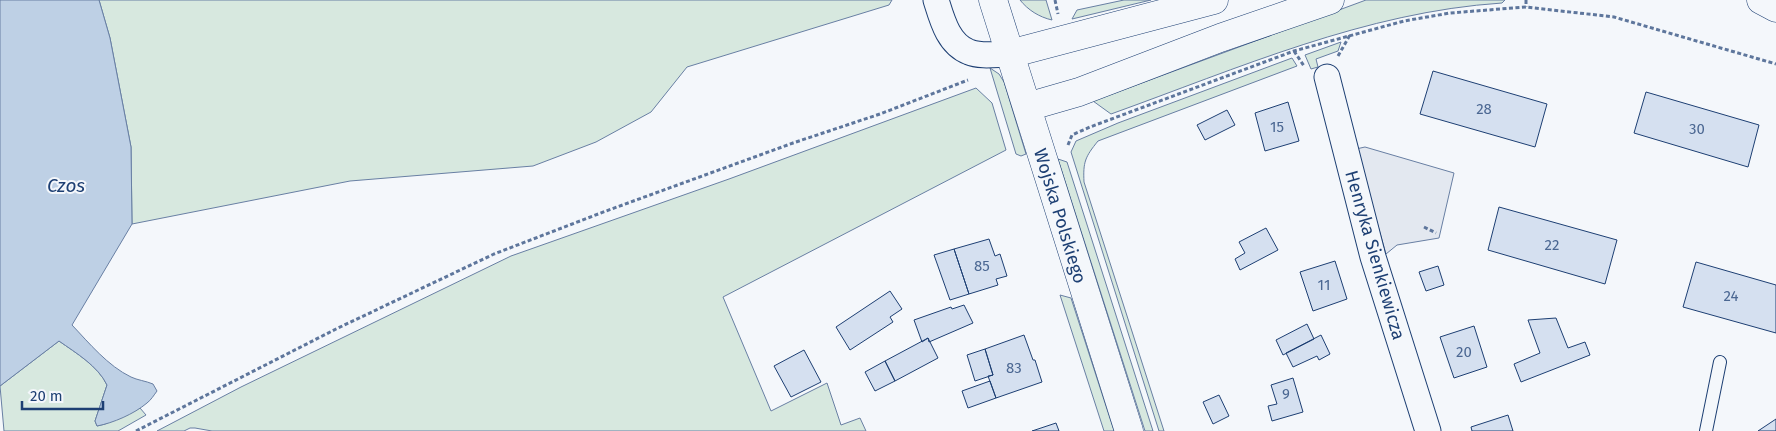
<svg xmlns="http://www.w3.org/2000/svg" width="1776" height="431" viewBox="0 0 1776 431" font-family="'Fira Sans',sans-serif">
<style>
.green{fill:#d7e8df;stroke:#687fa3}
.parking{fill:#e3e8f0;stroke:#687fa3}
.water{fill:#bed0e5;stroke:#687fa3}
.building{fill:#d5e0f0;stroke:#1d3f73}
.lines{fill:none;stroke-linecap:round;stroke-linejoin:round}
.service-casing{stroke:#1d3f73;stroke-width:14}
.minor-casing{stroke:#1d3f73;stroke-width:27}
.tertiary-casing{stroke:#1d3f73;stroke-width:29}
.path{stroke:#5e769c;stroke-width:3;stroke-dasharray:4 2.5;stroke-linecap:butt}
.service{stroke:#f4f7fb;stroke-width:12}
.minor{stroke:#f4f7fb;stroke-width:25}
.tertiary{stroke:#f4f7fb;stroke-width:28}
.labels{text-anchor:middle;stroke-width:4;stroke-linejoin:round;paint-order:stroke}
.number-label{font-size:15px;fill:#4b6792}
.street-label{font-size:18px;fill:#1d3f73;stroke:#f4f7fb}
.water-label{font-size:19px;font-style:italic;fill:#1d3f73;stroke:#f4f7fb}
</style>
<rect width="100%" height="100%" fill="#f4f7fb"/>
<path class="green" d="M99,0H892L889,5L687,67L651,112L596,142L533,166L350,181L132,224L131,147L110,38Z
M1020,0H1046L1052,20C1039,17 1028,10 1020,0Z
M1124,0H1151L1072,19L1077,10Z
M1366,0H1505L1502,3C1365,12 1239,68 1111,114L1093,101Z
M1341,42L1338,51L1316,59L1318,67L1311,69L1305,55Z
M1292,58L1297,66L1098,141C1085,157 1083,162 1084,182L1164,431H1159L1071,152L1076,141L1118,123Z
M990,68L999,74L1004,82L1026,154L1021,156L1016,154Z
M976,88L992,103L1006,150L723,297L771,411L827,383L841,425L860,418L866,431H212L195,428H190L184,431H157L241,387L511,256L729,179Z
M1058,159L1067,162L1153,431H1145Z
M1060,295L1071,298L1114,431H1104Z
M59,341C76,353 98,366 107,385L95,421L97,426L105,424L140,408L146,415L118,431H4L0,386Z"/>
<path class="parking" d="M1365,147L1454,173L1439,238L1397,245L1386,254L1356,149Z"/>
<path class="water" d="M0,0H99L110,38L131,147L132,224L72,325C89,343 108,366 131,377C137,380 146,381 153,384L157,391C154,395 151,400 147,403C134,414 113,423 97,426L95,421L107,385C98,366 76,353 59,341L0,386Z"/>
<path class="building" d="M1433,71L1547,104L1535,147L1420,114Z
M1646,92L1759,125L1748,167L1634,133Z
M1288,102L1299,141L1265,151L1255,113Z
M1227,110L1235,125L1205,140L1197,125Z
M1499,207L1617,240L1605,284L1488,250Z
M1266,228L1278,250L1240,270L1235,259L1245,253L1239,242Z
M989,239L995,256L1000,254L1007,276L996,279L998,285L969,294L954,249Z
M954,249L969,294L950,300L934,255Z
M1335,261L1347,299L1313,311L1300,272Z
M1696,262L1776,285V333L1683,307Z
M1438,266L1444,285L1426,291L1419,272Z
M890,291L902,309L890,317L893,322L850,350L836,327Z
M964,305L973,323L929,342L928,338L922,342L914,320L951,307L952,309Z
M1556,318L1568,348L1585,342L1590,355L1521,382L1514,364L1540,353L1528,320Z
M1307,324L1314,339L1283,355L1276,340Z
M1474,326L1487,367L1454,378L1440,337Z
M1024,335L1033,360H1035L1042,382L996,398L988,376L993,375L985,349Z
M1321,335L1330,354L1319,360L1317,356L1293,367L1286,353Z
M928,338L938,358L895,381L885,361Z
M985,349L993,375L975,381L967,355Z
M804,350L821,382L791,397L774,366Z
M885,361L895,381L875,391L865,372Z
M1293,378L1303,412L1272,421L1268,406L1277,404L1271,385Z
M990,381L996,398L968,408L962,391Z
M1219,395L1229,416L1213,424L1203,402Z
M1508,415L1513,431H1472L1471,427Z
M1776,419V431H1758Z
M1056,423L1059,431H1032Z"/>
<g class="lines">
<g class="service-casing">
<path id="service" d="M1706,431L1720,362"/>
</g>
<g class="minor-casing">
<path id="minor" d="M936,0C942,19 948,44 969,52C981,57 997,54 1009,54
M1327,77L1373,257L1428,431"/>
</g>
<g class="tertiary-casing">
<path id="tertiary" d="M993,0L1129,431
M1761,0L1776,8
M1009,54L1214,0
M1027,107L1079,92L1220,38L1330,0"/>
</g>
<path class="path" d="M1055,0L1058,14
M1526,0V7
M1294,51L1304,66
M1338,56L1350,35
M1068,145L1072,135L1090,127L1294,51L1404,21L1450,13L1526,7L1614,17L1776,64
M1424,227L1436,233
M136,431L336,329L494,254L606,211L793,143L880,114L968,80"/>
<use href="#service" class="service"/>
<use href="#minor" class="minor"/>
<use href="#tertiary" class="tertiary"/>
</g>
<g class="labels">
<g class="number-label">
<text x="1484" y="114">28</text>
<text x="1277" y="132">15</text>
<text x="1697" y="134">30</text>
<text x="1552" y="250">22</text>
<text x="982" y="271">85</text>
<text x="1324" y="290">11</text>
<text x="1731" y="301">24</text>
<text x="1464" y="357">20</text>
<text x="1014" y="373">83</text>
<text x="1286" y="399">9</text>
</g>
<g class="street-label">
<text transform="translate(1060 216) rotate(73)" y="6">Wojska Polskiego</text>
<text transform="translate(1375 255) rotate(74)" y="6">Henryka Sienkiewicza</text>
</g>
<g class="water-label">
<text x="66" y="192">Czos</text>
</g>
</g>
<path d="M22 401v8h81v-8" fill="none" stroke="#1d3f73" stroke-width="2.5"/>
<text x="30" y="401" font-size="15" fill="#1d3f73" stroke="#f4f7fb" stroke-width="4" paint-order="stroke">20 m</text>
</svg>
